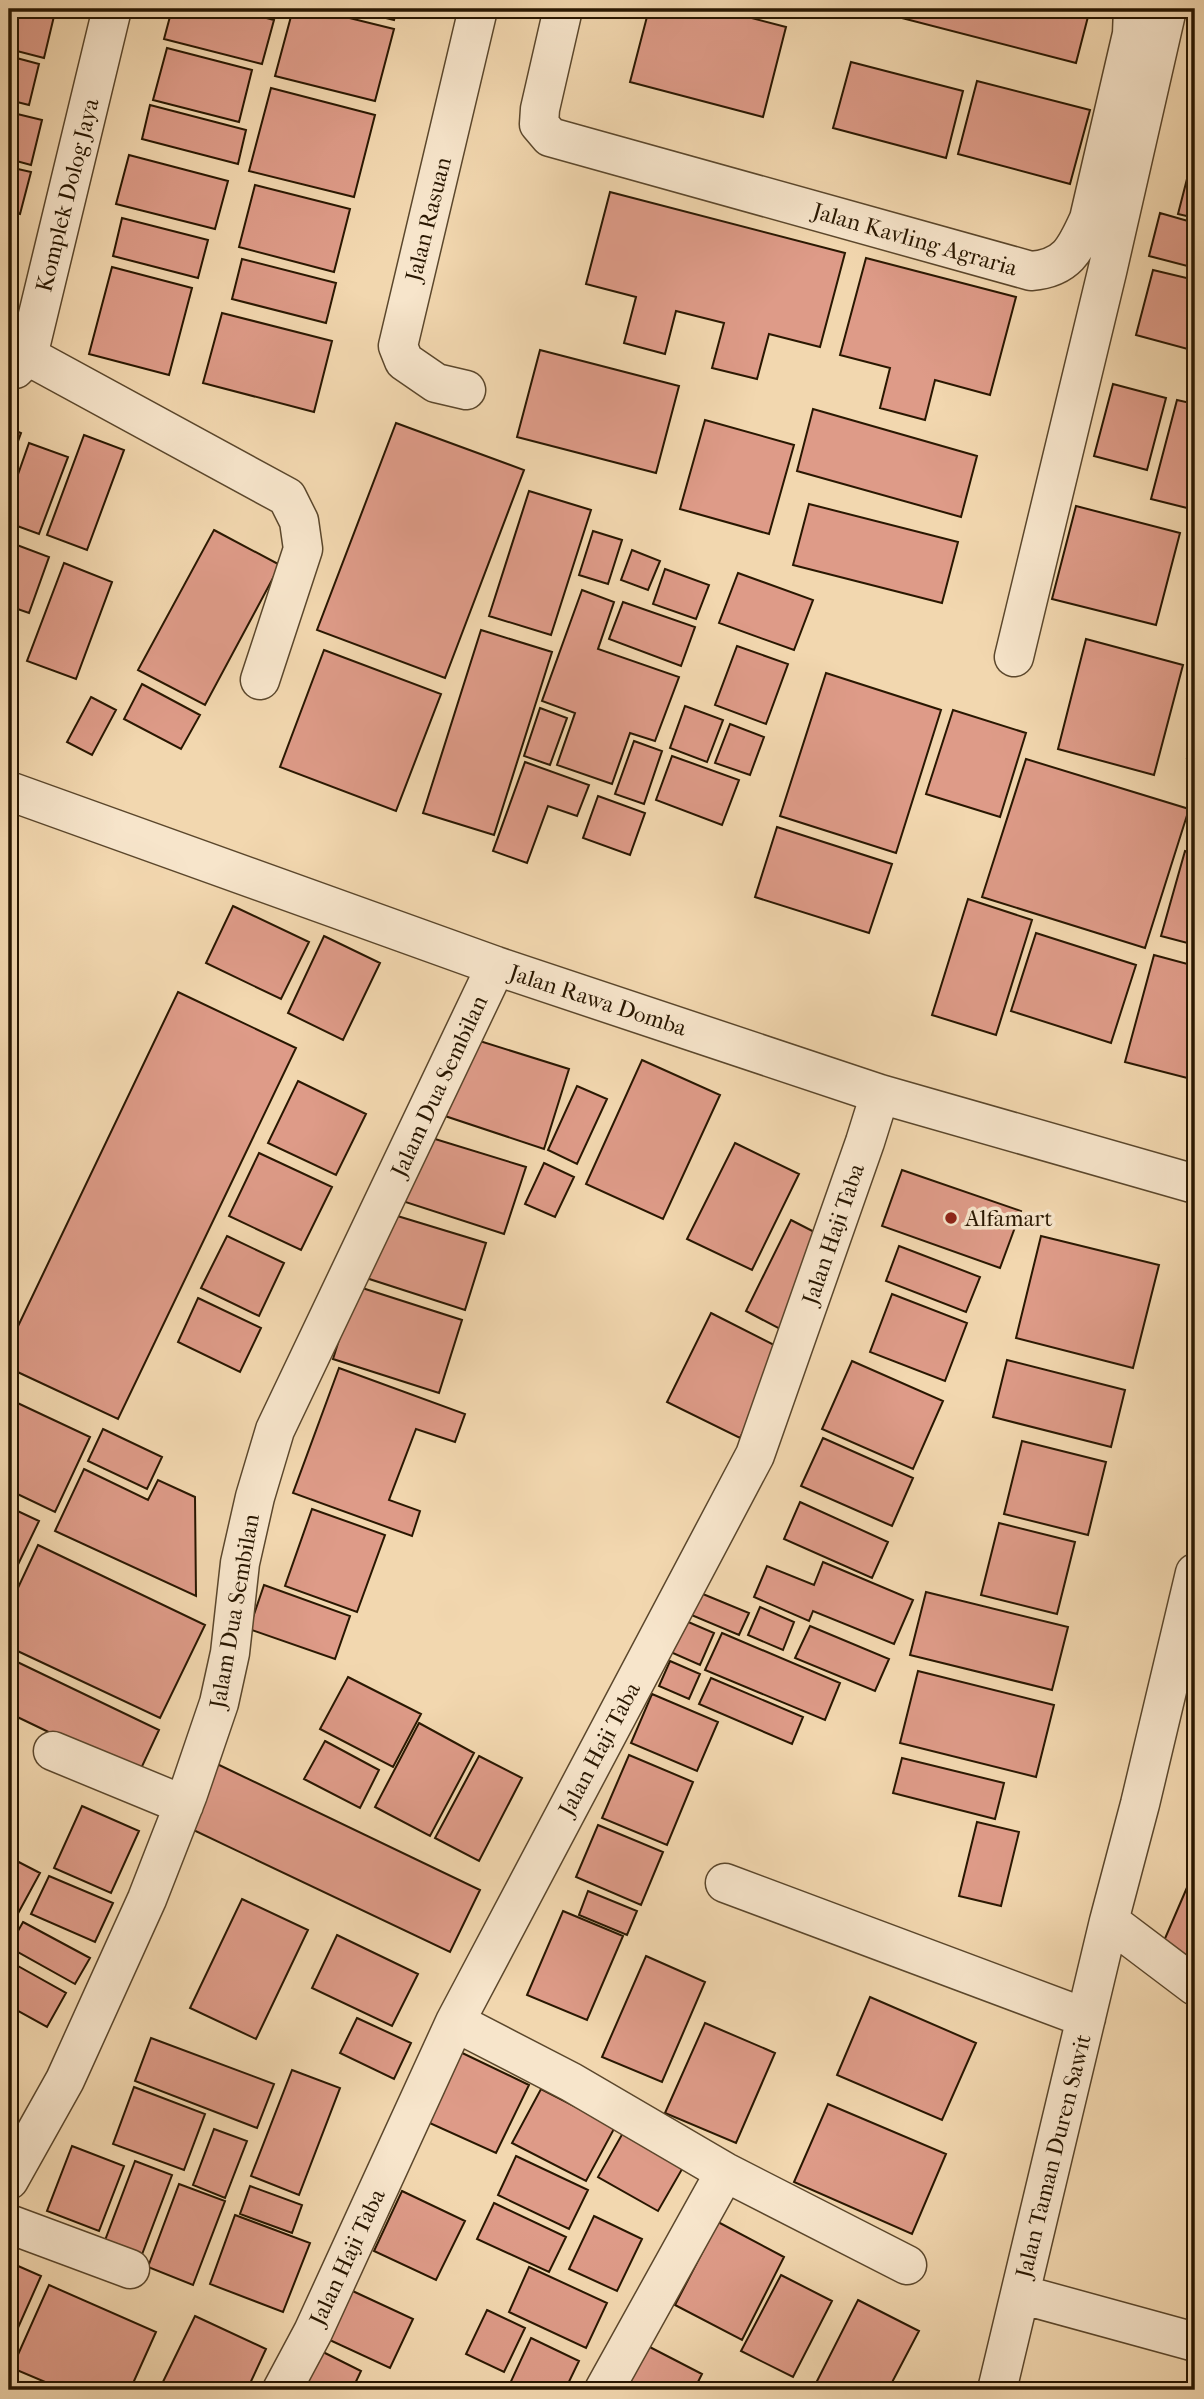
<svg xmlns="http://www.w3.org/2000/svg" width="1204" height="2399" viewBox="0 0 1204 2399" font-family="'IM FELL French Canon',serif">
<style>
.building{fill:#de9b88;stroke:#291701;stroke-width:2}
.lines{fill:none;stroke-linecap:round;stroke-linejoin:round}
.minor-casing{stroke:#5b472c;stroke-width:41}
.minor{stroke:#f7e5cb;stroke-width:38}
.poi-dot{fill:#8f2418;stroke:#f7e5cb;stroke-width:2.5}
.labels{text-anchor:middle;stroke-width:7;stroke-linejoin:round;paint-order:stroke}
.street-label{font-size:23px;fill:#291701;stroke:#f7e5cb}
.poi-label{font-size:23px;fill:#291701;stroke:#f7e5cb;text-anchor:start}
</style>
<rect width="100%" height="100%" fill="#f2d7af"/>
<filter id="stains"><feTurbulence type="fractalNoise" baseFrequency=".00286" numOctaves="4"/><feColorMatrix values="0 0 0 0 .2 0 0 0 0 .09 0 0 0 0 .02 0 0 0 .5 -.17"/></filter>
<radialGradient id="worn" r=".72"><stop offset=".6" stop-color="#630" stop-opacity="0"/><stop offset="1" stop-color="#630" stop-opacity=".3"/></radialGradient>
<path class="building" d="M9,9H41L55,12L44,58L9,49Z
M172,9H232L274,20L262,64L164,39Z
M293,9H313L394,29L375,101L275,76Z
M350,9H397L394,20Z
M649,9H717L786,27L763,117L630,82Z
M867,9H1090L1076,63Z
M167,48L252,70L239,122L153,100Z
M9,56L39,64L29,105L9,100Z
M851,62L963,91L946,158L833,128Z
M977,81L1090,110L1070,184L958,154Z
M271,88L375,115L354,197L249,171Z
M150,105L246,130L238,164L142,139Z
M9,112L42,120L31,165L9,159Z
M129,155L228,181L215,229L116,204Z
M9,167L31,172L20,214L9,211Z
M1188,175L1195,177V218L1178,214Z
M255,185L350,209L334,272L239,247Z
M610,192L845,253L820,347L769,334L757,379L712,368L724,323L676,311L665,354L624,343L636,297L586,284Z
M1160,213L1195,223V268L1149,256Z
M122,218L208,240L198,278L113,256Z
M866,258L1016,297L990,395L935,380L925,420L880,408L890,368L840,355Z
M242,259L336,283L326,323L232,299Z
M112,267L192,288L169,375L89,354Z
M1153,270L1195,280V351L1136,335Z
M222,313L332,341L314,412L203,383Z
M540,350L679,386L656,473L517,437Z
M1113,384L1166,398L1147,470L1094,456Z
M1177,400L1195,404V510L1151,499Z
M813,409L977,456L961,517L797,471Z
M705,420L794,445L769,534L680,509Z
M396,423L524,470L445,678L317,630Z
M9,428L21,433L9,466Z
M84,435L124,450L87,550L47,535Z
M29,443L68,457L39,534L9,523V500Z
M529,491L591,510L551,635L489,616Z
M809,504L958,542L942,603L793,565Z
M1076,506L1180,533L1156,625L1052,599Z
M214,530L280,565L205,705L138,670Z
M593,531L622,540L608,584L579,575Z
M9,542L49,557L29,613L9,606Z
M632,550L660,561L648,590L621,580Z
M64,563L112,582L76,679L27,661Z
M665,569L709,585L696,619L653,604Z
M738,573L813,600L794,650L719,623Z
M582,590L614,602L598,649L679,677L655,741L630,733L612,784L557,765L575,713L542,701Z
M623,602L695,627L681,666L609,639Z
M9,629L16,631L9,652Z
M481,630L552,652L494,835L423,813Z
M1086,639L1183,665L1154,775L1058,749Z
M737,646L788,664L766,724L715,705Z
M324,650L441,694L396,811L280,767Z
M826,673L941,710L896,853L780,816Z
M142,684L200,715L181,749L124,719Z
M91,697L116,710L92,755L67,742Z
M685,706L723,720L707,762L670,748Z
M540,708L567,718L550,765L524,756Z
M953,710L1026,733L1000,817L926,794Z
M730,724L764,737L750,775L715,763Z
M1195,728V760L1187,758Z
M634,741L662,751L644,804L615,794Z
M672,756L739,780L722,825L656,800Z
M1026,759L1189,809L1145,948L982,897Z
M525,762L589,785L577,816L548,806L527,863L493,851Z
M598,796L645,813L630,855L583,838Z
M777,827L892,864L869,933L755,897Z
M1185,851L1195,854V945L1161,936Z
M968,899L1032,920L996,1035L932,1015Z
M233,906L309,942L281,999L206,963Z
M1036,933L1136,965L1111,1043L1011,1011Z
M324,936L380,963L343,1040L288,1013Z
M1154,955L1195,966V1080L1125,1062Z
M178,992L296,1048L118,1419L9,1368V1345Z
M467,1037L569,1069L544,1149L442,1115Z
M642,1060L720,1095L663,1219L586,1184Z
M298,1081L366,1114L336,1175L268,1143Z
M577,1086L607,1099L577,1164L548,1150Z
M422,1135L526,1167L504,1234L393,1198Z
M735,1143L799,1174L752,1270L687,1239Z
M259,1153L332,1187L301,1250L229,1216Z
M544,1163L574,1177L555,1217L525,1204Z
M902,1170L1021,1211L1000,1268L882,1226Z
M381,1211L486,1243L465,1310L357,1275Z
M791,1220L828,1239L782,1330L746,1311Z
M227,1236L284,1263L259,1316L201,1288Z
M1041,1236L1159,1265L1133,1368L1016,1338Z
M899,1246L980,1277L966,1312L886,1281Z
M356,1286L462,1320L439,1393L333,1359Z
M892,1294L967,1323L945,1381L870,1352Z
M198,1298L261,1328L240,1372L178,1342Z
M711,1313L784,1350L740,1438L667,1402Z
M1007,1360L1125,1390L1111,1447L993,1417Z
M852,1361L943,1401L913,1469L822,1429Z
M339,1368L465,1414L455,1442L416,1429L389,1500L420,1511L412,1536L293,1493Z
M9,1399L90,1437L55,1512L9,1490Z
M103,1429L162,1457L147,1489L88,1461Z
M823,1438L913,1478L892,1526L801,1486Z
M1022,1441L1106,1462L1088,1535L1004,1514Z
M84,1469L148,1500L158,1480L195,1497L196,1596L55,1531Z
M800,1502L888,1542L872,1578L784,1539Z
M9,1507L39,1521L11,1579L9,1577Z
M312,1509L385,1535L357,1612L285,1586Z
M999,1523L1075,1542L1057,1614L981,1595Z
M38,1545L205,1625L160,1718L9,1647V1607Z
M823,1562L913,1600L894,1644L813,1611L809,1621L754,1597L767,1566L814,1585Z
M264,1585L350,1616L335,1659L249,1629Z
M698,1592L749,1613L739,1635L689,1614Z
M926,1592L1068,1627L1052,1690L910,1655Z
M760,1607L794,1622L783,1650L748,1635Z
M679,1618L714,1633L700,1665L666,1650Z
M810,1626L889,1659L875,1691L795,1658Z
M722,1633L840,1683L825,1720L705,1670Z
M9,1658L159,1730L138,1775L9,1713Z
M670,1661L700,1674L689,1699L659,1686Z
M918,1671L1054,1705L1036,1777L900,1743Z
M348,1677L421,1714L393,1767L320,1729Z
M711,1678L803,1717L792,1744L699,1704Z
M652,1694L718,1722L697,1771L631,1743Z
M419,1723L474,1753L430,1836L375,1807Z
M325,1741L379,1770L360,1808L304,1779Z
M629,1755L693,1782L667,1845L602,1818Z
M479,1756L522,1778L479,1861L435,1838Z
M902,1758L1004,1783L995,1819L893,1793Z
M215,1763L480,1890L450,1952L185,1826Z
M9,1776L15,1779L9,1794Z
M82,1806L139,1831L111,1893L54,1868Z
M977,1822L1019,1832L1001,1906L959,1896Z
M598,1825L663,1852L641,1905L576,1877Z
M1195,1829V1853L1190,1851Z
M9,1857L40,1873L9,1930Z
M1195,1869V1973L1157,1957Z
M49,1876L113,1903L95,1942L31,1914Z
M588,1891L637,1911L627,1935L579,1915Z
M242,1899L308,1930L256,2039L190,2008Z
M563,1911L623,1936L587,2020L527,1995Z
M23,1922L90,1958L75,1984L9,1947Z
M337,1935L418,1974L392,2026L312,1988Z
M646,1956L705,1982L662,2082L602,2057Z
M9,1961L66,1993L47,2027L9,2006Z
M870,1997L976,2043L942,2120L837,2075Z
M357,2018L411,2043L394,2079L340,2053Z
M705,2023L775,2053L736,2143L665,2113Z
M151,2038L274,2084L257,2128L135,2081Z
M456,2050L529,2085L496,2153L423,2120Z
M292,2070L340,2088L299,2195L251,2176Z
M134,2087L205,2114L184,2170L113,2144Z
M541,2089L615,2127L586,2181L512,2143Z
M828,2104L946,2154L912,2234L794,2182Z
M214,2129L247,2141L225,2198L193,2185Z
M624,2131L685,2164L658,2211L598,2177Z
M72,2146L124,2166L99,2231L47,2211Z
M516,2156L588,2190L569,2229L498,2195Z
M135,2161L172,2175L138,2265L101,2251Z
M179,2184L225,2201L193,2285L148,2267Z
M250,2186L302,2205L292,2233L240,2214Z
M402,2191L465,2221L436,2280L374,2251Z
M494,2203L566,2237L549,2272L477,2239Z
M235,2215L310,2243L283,2312L210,2284Z
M594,2216L642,2239L617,2291L569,2269Z
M718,2222L784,2257L742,2340L675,2305Z
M9,2262L41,2276L9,2348Z
M529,2267L607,2303L586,2348L509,2312Z
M781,2275L832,2301L793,2377L741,2351Z
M49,2285L156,2332L130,2390H64L12,2368Z
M344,2287L413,2319L390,2368L321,2336Z
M858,2300L919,2331L888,2390H830L816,2383Z
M487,2310L525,2328L504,2372L466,2354Z
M195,2316L266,2349L247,2390H159Z
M531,2338L579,2361L565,2390H507Z
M640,2342L702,2374L694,2390H615Z
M311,2346L361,2371L352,2390H311L294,2382Z"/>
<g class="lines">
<g class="minor-casing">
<path id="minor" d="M563,9L540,109L539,124L550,137L1031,271C1067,268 1075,250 1089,219L1132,34L1133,9
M28,356L287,497L299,521L303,549L260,680
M9,370L15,369L28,356L112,9
M466,390L436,383L404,361L398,346L478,9
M1014,657L1107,272L1167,9
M9,791L496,966L880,1094L1195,1184
M53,1751L184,1805
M725,1883L1086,2018
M1109,1921L1195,1986
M455,2022L571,2082L725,2172L907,2265
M9,2180L65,2080L147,1899L188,1794L219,1703L230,1653L240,1563L255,1497L275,1430L496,966
M9,2224L130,2269
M1020,2294L1195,2342
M282,2390L313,2332L455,2022L755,1455L865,1142L880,1094
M604,2390L725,2172
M997,2390L1109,1921L1140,1804L1195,1573"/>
</g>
<use href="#minor" class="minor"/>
</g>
<circle class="poi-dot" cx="951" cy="1218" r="7"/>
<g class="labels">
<g class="street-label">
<text transform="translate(67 195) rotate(-76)" y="8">Komplek Dolog Jaya</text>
<text transform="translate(428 219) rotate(-76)" y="8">Jalan Rasuan</text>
<text transform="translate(915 239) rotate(16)" y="8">Jalan Kavling Agraria</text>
<text transform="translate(598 1000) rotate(18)" y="8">Jalan Rawa Domba</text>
<text transform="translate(439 1086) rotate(-65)" y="8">Jalam Dua Sembilan</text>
<text transform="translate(833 1234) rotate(-71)" y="8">Jalan Haji Taba</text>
<text transform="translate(234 1611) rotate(-80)" y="8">Jalam Dua Sembilan</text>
<text transform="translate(599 1749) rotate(-62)" y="8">Jalan Haji Taba</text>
<text transform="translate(1053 2156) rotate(-76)" y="8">Jalan Taman Duren Sawit</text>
<text transform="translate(347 2257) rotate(-65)" y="8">Jalan Haji Taba</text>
</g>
<g class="poi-label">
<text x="965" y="1226">Alfamart</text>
</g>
</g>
<rect width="1204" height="2399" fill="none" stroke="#f2d7af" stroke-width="35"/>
<rect x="10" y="10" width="1183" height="2378" fill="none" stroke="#291701" stroke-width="3.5"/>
<rect x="18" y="18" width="1169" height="2364" fill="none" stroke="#291701" stroke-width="2"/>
<rect width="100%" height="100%" filter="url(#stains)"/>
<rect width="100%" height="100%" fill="url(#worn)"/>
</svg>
